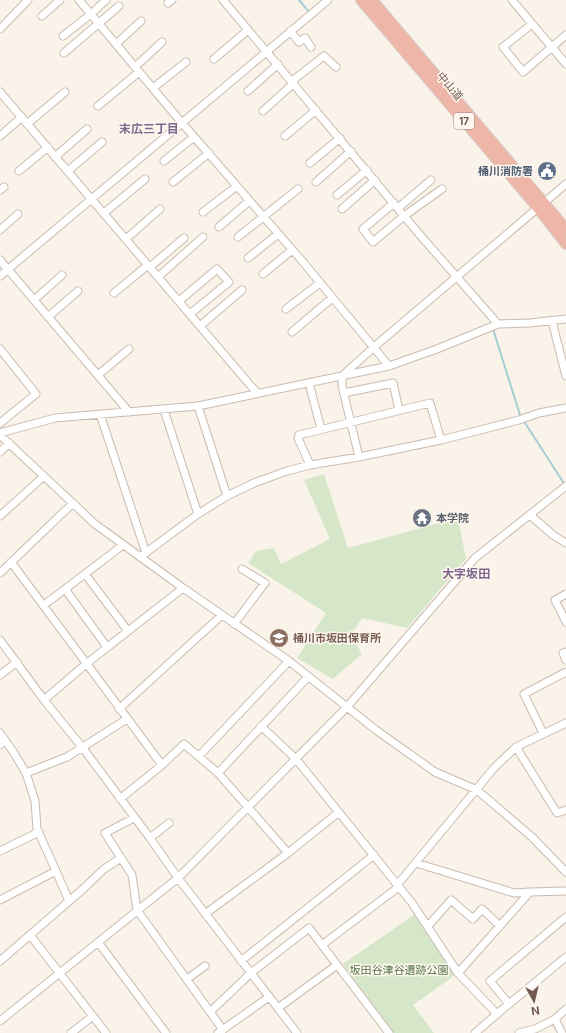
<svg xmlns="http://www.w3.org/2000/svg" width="566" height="1033" viewBox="0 0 566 1033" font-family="Inter,'Noto Sans JP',sans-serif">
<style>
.green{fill:#d6e6c9}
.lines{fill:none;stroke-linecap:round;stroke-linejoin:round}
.stream{stroke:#a7ced2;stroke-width:2}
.minor-casing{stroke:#cbbbb0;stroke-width:9}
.highway-casing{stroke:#d8d1ce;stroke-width:12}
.minor{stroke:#fff;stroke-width:7}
.highway{stroke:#edb6a8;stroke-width:10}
.labels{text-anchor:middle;stroke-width:3;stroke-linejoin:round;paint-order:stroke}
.shield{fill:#fdf7ef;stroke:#9c8980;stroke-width:1}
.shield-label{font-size:10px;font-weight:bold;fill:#725a50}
.street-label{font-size:11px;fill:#725a50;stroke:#fdf7ef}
.service-label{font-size:11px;font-weight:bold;fill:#4e5e75;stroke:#fdf7ef;text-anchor:end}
.worship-label{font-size:11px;font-weight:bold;fill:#5b616d;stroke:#fdf7ef;text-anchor:start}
.education-label{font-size:11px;font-weight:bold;fill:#785e54;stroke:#fdf7ef;text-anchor:start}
.park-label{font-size:11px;fill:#587649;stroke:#fdf7ef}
.neighbourhood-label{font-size:12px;font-weight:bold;fill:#7f678d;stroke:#fdf7ef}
</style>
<rect width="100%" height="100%" fill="#faf3e9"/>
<path class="green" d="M324,474L348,548L458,518L466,559L407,628L362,618L351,635L362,654L333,679L297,658L326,613L248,563L256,551L274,548L281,564L330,539L304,480Z
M418,912L458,973L413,1005L434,1033H393L343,964Z"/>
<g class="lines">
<path class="stream" d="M299,0L310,13
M493,329L520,415L565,485"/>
<g class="minor-casing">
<path id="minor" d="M79,0L182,123L303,262L389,366
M223,0L420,235L498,324
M512,0L566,64
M168,3L172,0
M42,16L60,0
M532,24L503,47L523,72L566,35
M0,29L28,0
M290,31L299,42L305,38L311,47
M63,36L91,14L106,0
M116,44L141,21
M64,53L119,6
M214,59L248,30
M135,67L162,42
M292,81L324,56L336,67
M153,88L186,62
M248,91L278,64
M0,92L257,393
M98,106L139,72
M263,111L294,83
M27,124L65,92
M0,136L22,117
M285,136L316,110
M55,157L87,129
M164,161L194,137
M310,163L340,138
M19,171L48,147
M68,171L102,142
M173,182L209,153
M316,182L351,151
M0,190L4,187
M337,195L367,170
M394,203L363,229L373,242L404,216L442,189
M398,208L431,180
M342,209L375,180
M203,212L237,186
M104,213L145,179
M219,227L249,201
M0,230L18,214
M238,237L298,189
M126,239L160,209
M248,258L278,234
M0,260L129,412
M150,267L184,238
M263,274L292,250
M0,276L328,0
M158,277L203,237
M114,293L148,265
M34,300L62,275
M179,301L217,269L229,282L190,314
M286,309L320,283
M48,317L78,291
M552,321L566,376
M200,326L242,290
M292,332L332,298
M0,349L36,394L0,423
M98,375L129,349
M309,383L321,429
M344,393L393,383L399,410
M198,406L227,496
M164,410L198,514
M100,414L146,553
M0,433L55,418L198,406L389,366L437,349L498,324L530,323L566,319
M0,435L95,524L183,588L289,661L376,730L435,772L477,790L532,837L566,872
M0,452L9,443
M359,457L342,386V376L374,347L566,184
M310,465L298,438L299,435L430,403L441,440
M530,515L553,535L566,543
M0,516L44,476
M140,557L198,514L227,496L254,483L287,471L310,465L359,457L441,440L519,420L539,413L566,408
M11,562L162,765
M0,573L73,503
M85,574L128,631
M65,589L107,647
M566,594L555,600L566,622
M44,605L123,545
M234,624L265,583L242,569
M0,640L44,700L82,747L150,838L178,878L297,1033
M566,652L563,653L566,660
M0,675L17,662
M44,700L86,664L183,588
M119,709L222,615
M261,726L296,759L412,903L458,973L497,1014L475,1033
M0,733L5,740L0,745
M543,733L524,694L566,672
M5,740L14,753L26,773L35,801L37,829L56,871
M516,747L557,813L566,810
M199,756L289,661
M26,773L67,757L127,719
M218,773L308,677
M120,799L162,765L184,744L218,773L288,853L339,812
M134,818L105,833L132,875L137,910L223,1030
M150,838L169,823
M0,851L39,832
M416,863L514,893L530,892
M0,900L56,871L69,901
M205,914L288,853
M428,926L451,900L473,919L482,909L500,926
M30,935L106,1033
M98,942L166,1033
M322,945L396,889L398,884L494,768L516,747L566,723
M0,961L83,889L104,869L121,858
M241,961L374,855
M458,973L530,892L566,891
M187,979L205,966
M509,1004L490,981L566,917
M278,1008L337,965
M210,1012L251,973L309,928L389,1033
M497,1014L566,957
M555,1019L566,1009
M0,1021L178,878L347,707L475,558L566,486
M71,1033L93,1016
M218,1033L269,997
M519,1033L535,1029L555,1019L562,1033"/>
</g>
<g class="highway-casing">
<path id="highway" d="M361,0L538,208L566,244
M372,0L566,229"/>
</g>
<use href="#minor" class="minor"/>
<use href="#highway" class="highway"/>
</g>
<defs>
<g id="civic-disc" transform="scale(1)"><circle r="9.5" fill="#5c6f8a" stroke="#fdf7ef"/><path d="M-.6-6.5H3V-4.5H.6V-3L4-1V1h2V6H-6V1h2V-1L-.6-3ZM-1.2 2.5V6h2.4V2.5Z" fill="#fff"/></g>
<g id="temple-disc" transform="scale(1)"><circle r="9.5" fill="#6b7280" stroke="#fdf7ef"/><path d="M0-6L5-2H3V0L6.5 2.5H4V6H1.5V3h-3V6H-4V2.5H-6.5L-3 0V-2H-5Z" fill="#fff"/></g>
<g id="school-disc" transform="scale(1)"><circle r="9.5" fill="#8d6e63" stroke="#fdf7ef"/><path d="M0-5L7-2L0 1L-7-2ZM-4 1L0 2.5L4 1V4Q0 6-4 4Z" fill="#fff"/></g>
</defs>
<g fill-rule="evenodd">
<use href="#civic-disc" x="547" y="171"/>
<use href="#temple-disc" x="422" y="518"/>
<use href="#school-disc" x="279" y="638"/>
</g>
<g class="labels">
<rect class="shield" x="454" y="113" width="20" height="16" rx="3"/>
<g class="shield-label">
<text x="464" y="125">17</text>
</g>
<g class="street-label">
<text transform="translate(450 86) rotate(50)" y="4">中山道</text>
</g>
<g class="service-label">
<text x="533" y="175">桶川消防署</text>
</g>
<g class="worship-label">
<text x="436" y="522">本学院</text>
</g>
<g class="education-label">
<text x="293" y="642">桶川市坂田保育所</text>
</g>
<g class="park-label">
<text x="399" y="974">坂田谷津谷遺跡公園</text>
</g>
<g class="neighbourhood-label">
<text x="149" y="133">末広三丁目</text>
<text x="466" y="578">大字坂田</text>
</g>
</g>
<g transform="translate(534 1001) rotate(172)" stroke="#fdf7ef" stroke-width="3" paint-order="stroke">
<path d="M0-3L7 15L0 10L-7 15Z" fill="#725a50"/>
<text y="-6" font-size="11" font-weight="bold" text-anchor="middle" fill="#725a50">N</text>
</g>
</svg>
